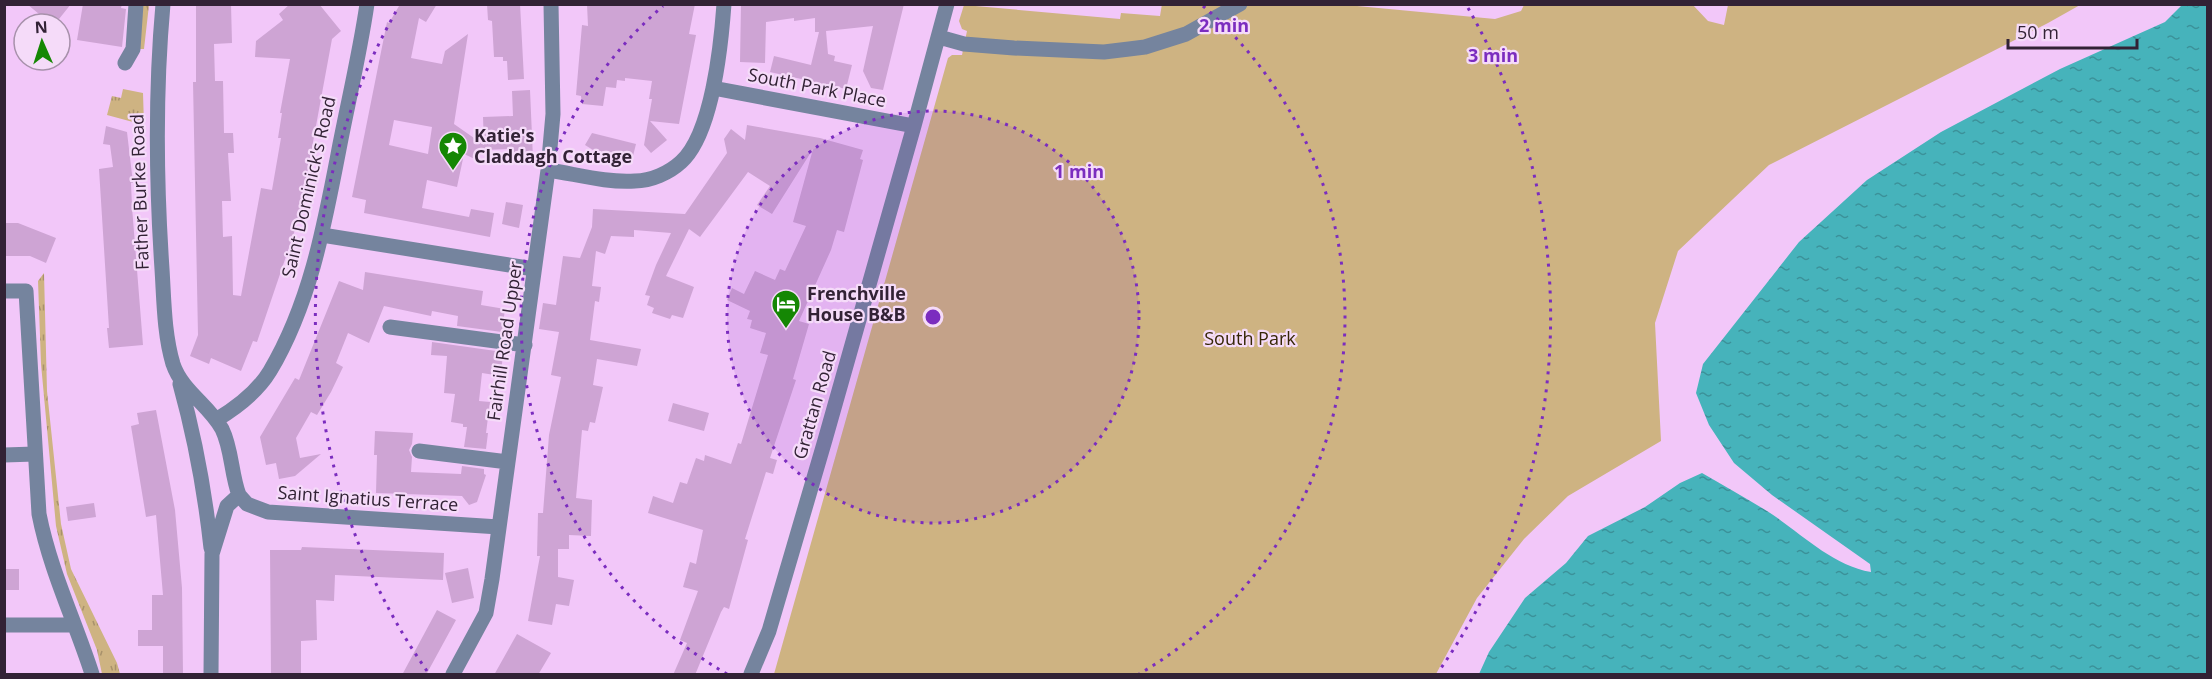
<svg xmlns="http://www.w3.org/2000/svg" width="2212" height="679" viewBox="0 0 2212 679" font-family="'Open Sans',sans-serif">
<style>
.grass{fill:url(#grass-tufts)}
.green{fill:#ceb382}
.water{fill:url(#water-ripples)}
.building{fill:#cea4d4;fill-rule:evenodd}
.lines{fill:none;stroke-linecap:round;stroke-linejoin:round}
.minor{stroke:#75849e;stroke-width:15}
.ring{fill:none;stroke:#7b2cbf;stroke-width:3;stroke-dasharray:3 6}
.labels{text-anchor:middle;stroke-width:4.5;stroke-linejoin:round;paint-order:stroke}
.street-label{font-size:18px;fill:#322235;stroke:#f5dbf9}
.poi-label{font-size:18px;font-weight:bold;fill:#322235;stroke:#f5dbf9;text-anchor:start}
.park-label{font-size:18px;fill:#362606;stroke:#f5dbf9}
.centre{fill:#7b2cbf;stroke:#f5dbf9;stroke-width:3}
.ring-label{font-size:18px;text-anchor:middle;font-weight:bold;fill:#7b2cbf;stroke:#f5dbf9;stroke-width:4.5;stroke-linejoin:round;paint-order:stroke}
</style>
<defs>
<pattern id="grass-tufts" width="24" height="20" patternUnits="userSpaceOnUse" patternTransform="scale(1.5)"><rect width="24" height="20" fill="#ceb382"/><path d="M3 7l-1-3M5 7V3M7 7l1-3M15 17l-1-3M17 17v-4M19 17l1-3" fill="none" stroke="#a8916b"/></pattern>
<pattern id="water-ripples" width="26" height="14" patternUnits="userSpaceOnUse" patternTransform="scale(1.5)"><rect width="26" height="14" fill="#46b3bb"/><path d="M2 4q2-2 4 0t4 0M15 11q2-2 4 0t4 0" fill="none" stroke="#3b9199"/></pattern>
</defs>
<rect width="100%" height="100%" fill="#f2c7f9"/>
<path class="grass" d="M143,5H149L144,49H139Z
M123,89L143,93L144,125L107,115L112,96L121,98Z
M44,273L47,391L61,524L71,569L117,663L120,674H102L97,650L67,574L56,526L41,364L38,281Z"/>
<path class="green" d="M1162,4H1336L1495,19L1521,11L1524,5L1692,4L1708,21L1724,25L1728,5H2080L2048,23L1769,165L1678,251L1655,323L1661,441L1568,496L1524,539L1477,598L1436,674H774L948,58L952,55H962L967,31L962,29L959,21L964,5L1120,19L1121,13L1160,16Z"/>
<path class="water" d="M2183,4L2208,5L2207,674H1479L1489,652L1525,598L1566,563L1588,536L1645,507L1680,483L1702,473C1724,486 1746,498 1767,511C1800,532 1831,565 1871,572L1870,564L1772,495L1734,463L1709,425L1696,393L1703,364L1799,242L1867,180L1941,132L2060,69L2165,22Z"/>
<path class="building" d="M27,4H71L55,24H51Z
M83,4H122L121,8L126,9L122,47L77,40Z
M196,4H231L232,43L214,44L215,81H223L224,133H233L234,153H228L231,201H222L223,237L232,236L233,295L241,296L261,188L272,190L281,138H278L282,113H280L290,59L255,57L256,41L283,20L279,14L290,4H319L341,31L332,39L299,218L257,342L253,341L241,371L211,358L209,364L190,356L198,335L193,82H196Z
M397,4H437L426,22L419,18L411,58L442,64L445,51L468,34L454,124L484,145L483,117L513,116L512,91L530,90L533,159L508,160V149L485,150V148L477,160L464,154L457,187L427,180L422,208L469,217L471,209L494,213L490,237L364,213L366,200L352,197L387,22L389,23L399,6ZM394,120L432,127L428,154L389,145Z
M487,4H520L524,79L508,80L507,61H503V57H494L492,21L488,20Z
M587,4H695L689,34L696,35L679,124L650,121L667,140L651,153L644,145L652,99H649L652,81L625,78V81L617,80L616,88L606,87L603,106L582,104L581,96L576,95L582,25L588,26Z
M741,4H904L883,90L871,88L863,71L873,26L826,31L828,54L835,56L834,61L852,65L846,89L770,72L774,56L811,65L819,32H815V18L794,21V18L766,22L765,63L740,62Z
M747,125L820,138L863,150L860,159L863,160L844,232L837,230L831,250L799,321L809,324L793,379L796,380L770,458L777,460L773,474L766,472L745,539L748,540L729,609L724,607L721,612L695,675H673L687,643L680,640L698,591L683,587L690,562L696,564L703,530L648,513L653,496L673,503L680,482L687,484L696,458L704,461L705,455L731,464L738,443L741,444L768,355L760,353L766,333L750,328L752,320L747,319L750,311L727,300L732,288L744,294L755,271L775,280L780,269L785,271L806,226L793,222L813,149L772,214L757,205L770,186L748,172L700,237L689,229L666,276L694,287L683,318L672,315L670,319L652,313L654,308L647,305L650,296L645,295L656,265L671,233L634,230V237L611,236L605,254L596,251L592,286L601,287L599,302L595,301L590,340L641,349L637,366L597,359L593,385L603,387L595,423L590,422L588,431L582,430L576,498L592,500L591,536L569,535V549H558V577L574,580L569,606L556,604L552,625L528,621L540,556H537L538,513H543L549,435L561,377L551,375L559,332L539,329L543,303L556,305L563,256L580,258L592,227L593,209L685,214L727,153L724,139L731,129L745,140Z
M106,126L127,132L133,183H131L132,207L143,345L109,348L107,328H109L99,169L113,167L110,145L103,144Z
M592,133L636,144L632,160L602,152L601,155L585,145Z
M506,202L523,205L519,228L502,224Z
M4,223H18L56,238L46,263L30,256H4Z
M365,272L483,291L481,305L505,309L502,332L457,326L458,316L432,311L431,316L384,306L369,343L348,333L336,363L343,367L331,392L317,415L311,412L296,438L300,458L321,454L295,476L279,479L276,463L266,465L260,437L295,378L299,380L339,281L363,290Z
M432,342L503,352L501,376L482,373L479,401L490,402L486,433H488L486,449L464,447L467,427H463V424L451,422L455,394L444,393L447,356L431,355Z
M673,403L709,413L704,431L668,421Z
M156,410L175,510L182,588L183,675H163V646H138V630H152V595H163L156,515L146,517L131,426L139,424L137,413Z
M375,431L413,433L412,444L409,450L412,457L411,472L461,474L462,466L484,469V474L486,475L477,502L469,505L462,496L376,493L377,455H374Z
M94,503L96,517L68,521L66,507Z
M302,547L444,553L443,580L335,575L334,601L316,600L317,640L301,641V675H271L270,550H301Z
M468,568L474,598L452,603L445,573Z
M4,569H19V590H4Z
M437,610L456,620L426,675H402Z
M517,634L551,653L538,675H494Z"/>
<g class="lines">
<path class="minor" d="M163,4C155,93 156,180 162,269C164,300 164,334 173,364C182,391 209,405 222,429C232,449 231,474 239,495L227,506L212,554L211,674
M939,37L964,44L1014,48L1104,52L1129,49L1145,47L1186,34L1240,4
M125,63L133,49L136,4
M713,88L914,126
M548,170C576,174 606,183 635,181C651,181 669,173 681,162C712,134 721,46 724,4
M322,235L534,269
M4,291H26L39,514C50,570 75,621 92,674
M390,327L525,345
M180,384C195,438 205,493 211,548
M216,420C236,408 258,391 270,371C311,302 325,222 340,144C349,98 360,52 367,4
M419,451L508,462
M4,455L35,454
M239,495L247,504L268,512L499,527
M4,625H73
M453,674L486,613L492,579L548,170L553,114L551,4
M751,674L769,631L825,440L914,126L947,4"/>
</g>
<circle cx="933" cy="317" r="206" fill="#7b2cbf" fill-opacity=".12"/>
<g class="ring">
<circle cx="933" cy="317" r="206"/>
<path d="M727 674A412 412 0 0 1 663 6M1203 6A412 412 0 0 1 1139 674"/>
<path d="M427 671A618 618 0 0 1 398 8M1468 8A618 618 0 0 1 1439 671"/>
</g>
<defs>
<g id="sight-pin" transform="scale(1.5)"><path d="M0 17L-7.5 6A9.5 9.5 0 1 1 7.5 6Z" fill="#158704" stroke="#f5dbf9"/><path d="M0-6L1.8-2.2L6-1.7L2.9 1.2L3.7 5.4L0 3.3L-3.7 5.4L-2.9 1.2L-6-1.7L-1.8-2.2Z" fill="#fff"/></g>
<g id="hotel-pin" transform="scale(1.5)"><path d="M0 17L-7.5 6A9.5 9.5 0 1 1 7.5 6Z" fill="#158704" stroke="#f5dbf9"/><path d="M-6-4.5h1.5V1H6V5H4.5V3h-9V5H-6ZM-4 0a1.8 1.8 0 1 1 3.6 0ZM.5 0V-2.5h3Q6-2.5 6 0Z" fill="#fff"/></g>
</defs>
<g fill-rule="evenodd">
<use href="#sight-pin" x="453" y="146"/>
<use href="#hotel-pin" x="786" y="304"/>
</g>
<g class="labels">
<g class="street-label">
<text transform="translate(817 88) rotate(11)" y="6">South Park Place</text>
<text transform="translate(309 187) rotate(-77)" y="6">Saint Dominick's Road</text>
<text transform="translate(140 192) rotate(-92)" y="6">Father Burke Road</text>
<text transform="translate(505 341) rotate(-82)" y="6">Fairhill Road Upper</text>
<text transform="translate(815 405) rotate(-74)" y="6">Grattan Road</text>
<text transform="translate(368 499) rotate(4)" y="6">Saint Ignatius Terrace</text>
</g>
<g class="poi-label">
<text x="474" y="142">Katie's<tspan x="474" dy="21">Claddagh Cottage</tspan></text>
<text x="807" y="300">Frenchville<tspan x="807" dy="21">House B&amp;B</tspan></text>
</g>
<g class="park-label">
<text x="1250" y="345">South Park</text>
</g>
</g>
<circle cx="933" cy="317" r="9" class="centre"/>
<g class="ring-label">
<text x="1224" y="32">2 min</text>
<text x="1493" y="62">3 min</text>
<text x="1079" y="178">1 min</text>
</g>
<rect width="2212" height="679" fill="none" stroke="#322235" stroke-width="12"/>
<g transform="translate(42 42) rotate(357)"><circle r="28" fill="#f5dbf9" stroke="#a791ab" stroke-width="1.5"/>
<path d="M0-4.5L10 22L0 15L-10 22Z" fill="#158704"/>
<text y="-9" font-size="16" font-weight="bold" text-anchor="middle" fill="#322235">N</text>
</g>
<path d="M2008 39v9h129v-9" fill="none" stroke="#322235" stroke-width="3"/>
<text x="2017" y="39" font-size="18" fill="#322235" stroke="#f5dbf9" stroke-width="4.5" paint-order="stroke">50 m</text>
</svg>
